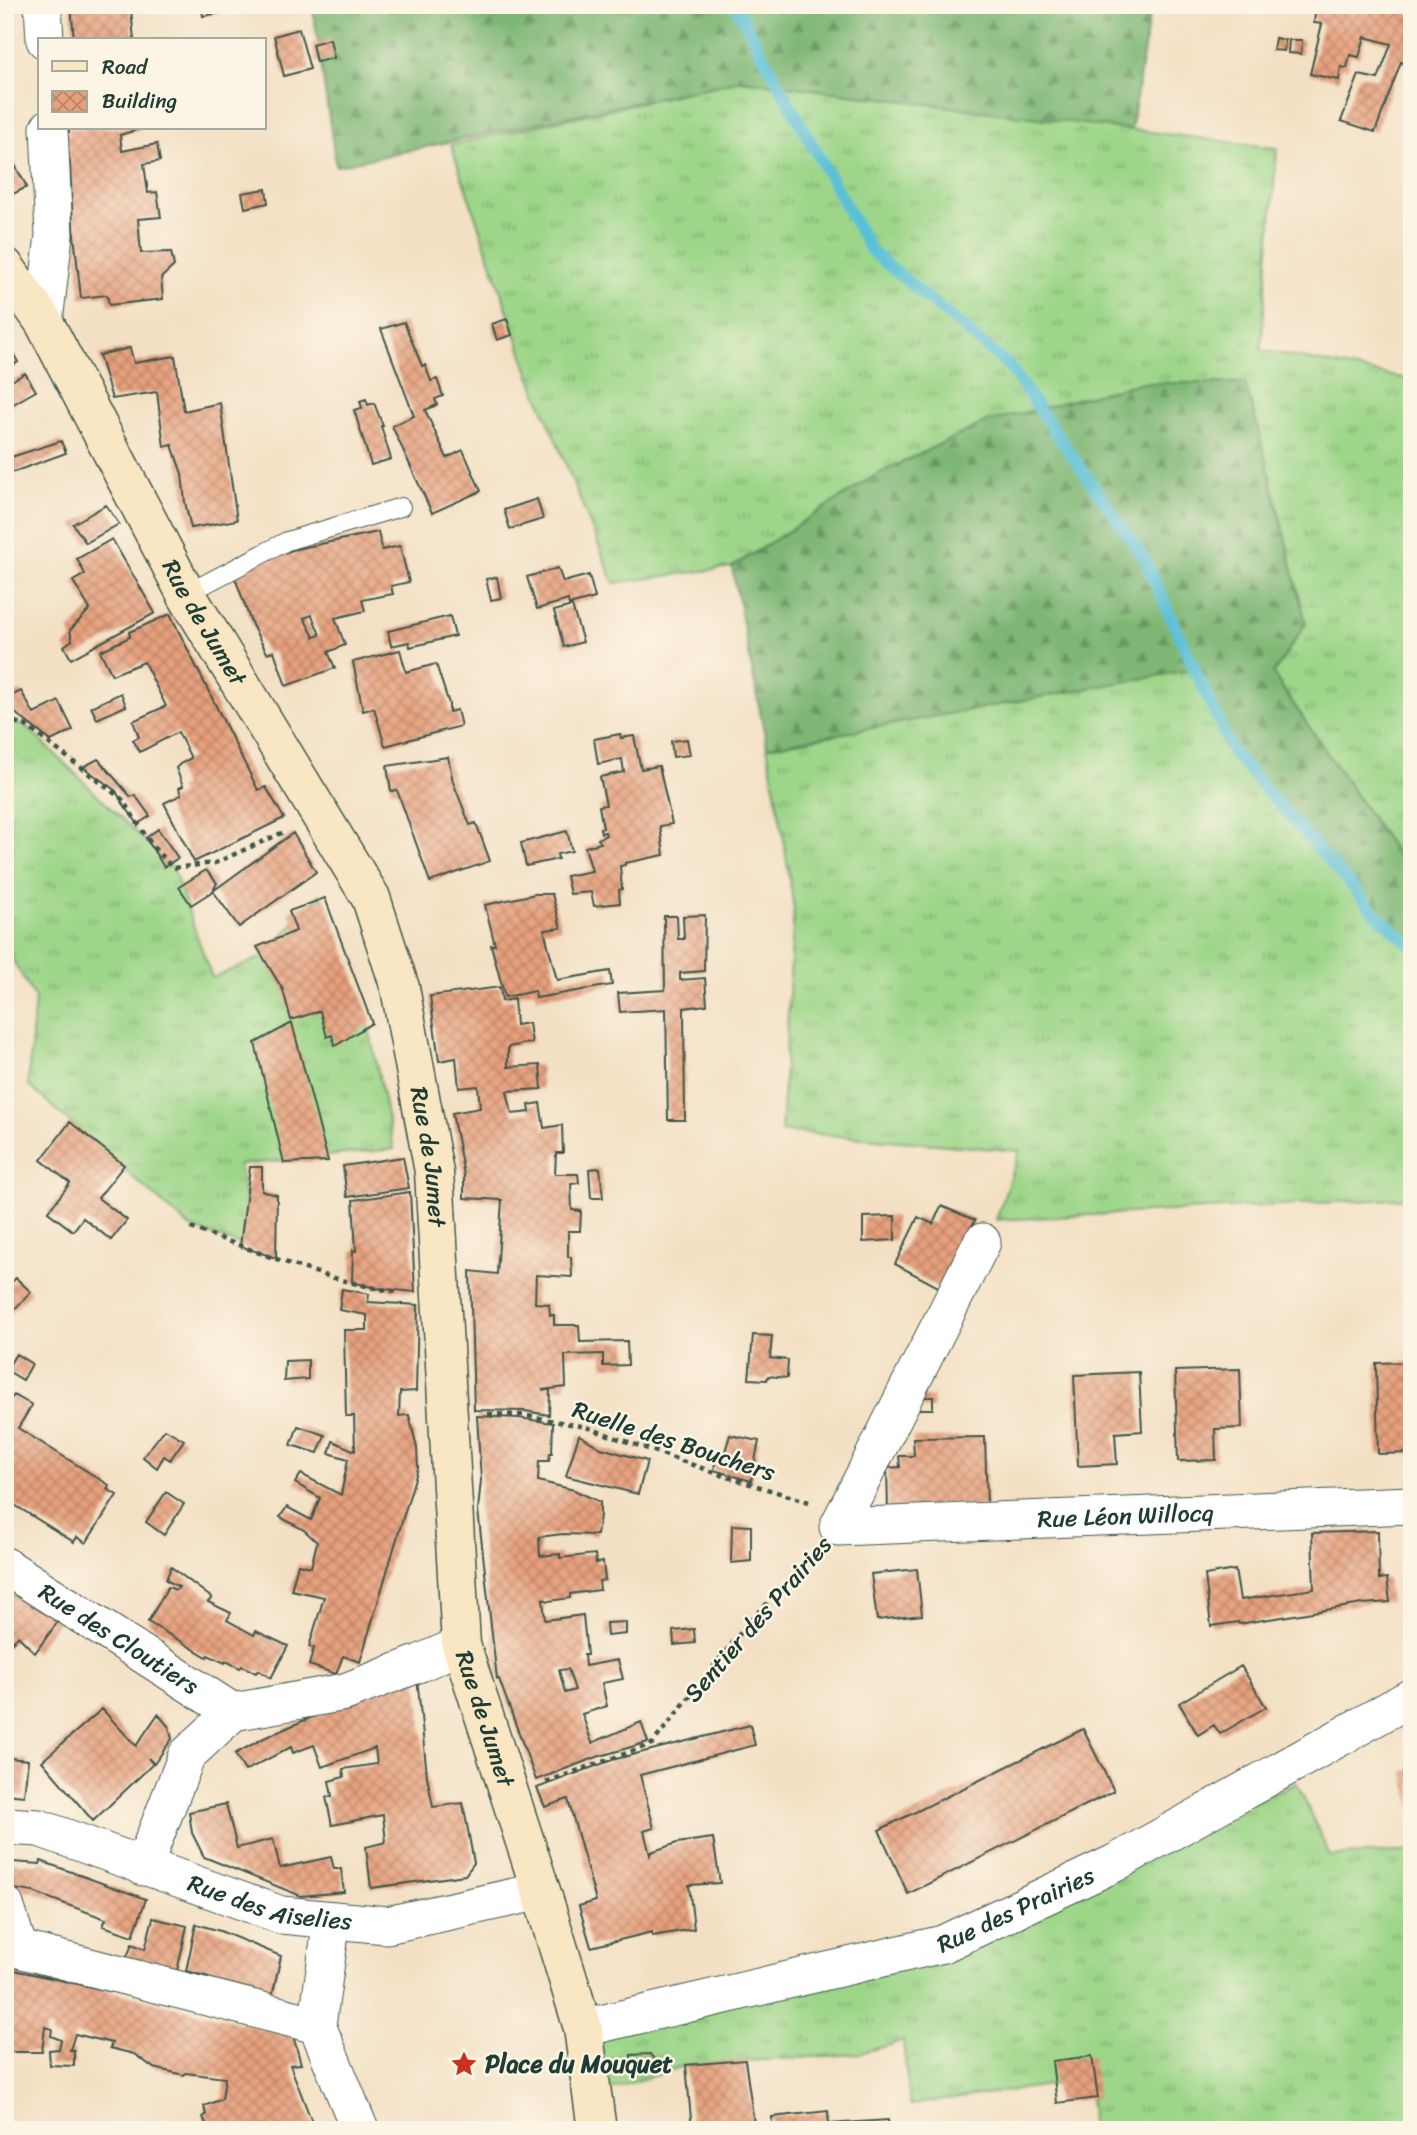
<svg xmlns="http://www.w3.org/2000/svg" width="1417" height="2135" viewBox="0 0 1417 2135" font-family="Sriracha,sans-serif">
<style>
.grass{fill:url(#grass-tufts);stroke:#5e8a5e;stroke-width:2}
.forest{fill:url(#forest-firs);stroke:#4e7a54;stroke-width:2}
.lines{fill:none;stroke-linecap:round;stroke-linejoin:round}
.stream{stroke:#5ac0d7;stroke-width:12}
.building{fill:url(#building-cross-hatch);fill-rule:evenodd}
.lane-casing{stroke:#3f554a;stroke-width:20}
.street-casing{stroke:#3f554a;stroke-width:39}
.secondary-casing{stroke:#3f554a;stroke-width:41}
.path{stroke:#3f554a;stroke-width:4.5;stroke-dasharray:5 5;stroke-linecap:butt}
.lane{stroke:#fff;stroke-width:18}
.street{stroke:#fff;stroke-width:37}
.secondary{stroke:#f9e7c3;stroke-width:38}
.labels{text-anchor:middle;stroke-width:5;stroke-linejoin:round;paint-order:stroke}
.street-label{font-size:24px;fill:#1f3d34;stroke:#fcf5e5}
.poi-label{font-size:24px;font-weight:bold;fill:#1f3d34;stroke:#fcf5e5;text-anchor:start}
</style>
<defs>
<pattern id="grass-tufts" width="24" height="20" patternUnits="userSpaceOnUse" patternTransform="scale(1.75)"><rect width="24" height="20" fill="#9dd689"/><path d="M3 7l-1-3M5 7V3M7 7l1-3M15 17l-1-3M17 17v-4M19 17l1-3" fill="none" stroke="#7faf71"/></pattern>
<pattern id="forest-firs" width="22" height="20" patternUnits="userSpaceOnUse" patternTransform="scale(1.75)"><rect width="22" height="20" fill="#7eb775"/><path d="M5 1l3.5 6h-7zM16 11l3.5 6h-7z" fill="#679661"/></pattern>
<pattern id="building-cross-hatch" width="8" height="8" patternUnits="userSpaceOnUse" patternTransform="scale(1.75)"><rect width="8" height="8" fill="#e7a07d"/><path d="M0 0l8 8M0 8l8-8" fill="none" stroke="#bb8467"/></pattern>
</defs>
<rect width="100%" height="100%" fill="#fcf5e5"/>
<filter id="ink" filterUnits="userSpaceOnUse"><feTurbulence type="fractalNoise" baseFrequency=".0143" numOctaves="2"/><feDisplacementMap in="SourceGraphic" scale="14" xChannelSelector="R" yChannelSelector="G"/><feConvolveMatrix kernelMatrix="1 2 1 2 8 2 1 2 1" color-interpolation-filters="sRGB"/></filter>
<filter id="wash" filterUnits="userSpaceOnUse"><feTurbulence type="fractalNoise" baseFrequency=".00686" numOctaves="4" result="noise"/><feDisplacementMap in="SourceGraphic" scale="28" xChannelSelector="R" yChannelSelector="G"/><feGaussianBlur stdDeviation="1.57" result="paint"/><feColorMatrix in="noise" values="0 0 0 0 0 0 0 0 0 0 0 0 0 0 0 0 0 1.4 0 .05"/><feComposite in="paint" operator="in"/></filter>
<g filter="url(#wash)">
<rect width="100%" height="100%" fill="#f3e0c4"/>
<path class="grass" d="M741,80L1277,148L1261,350L1412,380V877L1273,674L1306,623C1285,543 1269,462 1245,383H1140L1127,387L878,474L732,567L614,583L530,376L451,145Z
M1194,669L1233,753L1380,918L1412,946V1198L996,1220L1019,1151L781,1131L794,909L782,829L767,747Z
M5,723L25,725L173,868L212,978L263,957L320,894L366,1013L394,1149L239,1165L256,1250L191,1228L28,1085L35,998L5,947Z
M1297,1783L1330,1856L1412,1851V2130H1091L1090,2079L910,2105L903,2041L857,2054L687,2065L593,2095L583,2028L931,1947L1127,1857Z"/>
<path class="forest" d="M320,5H1151L1131,130L741,80L336,166L313,9Z
M1140,383H1245C1269,462 1285,543 1306,623L1273,674L1412,877V946L1380,918L1233,753L1194,669L767,747L732,567L878,474L986,422Z"/>
<g class="lines">
<path class="stream" d="M735,5L871,251L1009,366L1144,558L1233,753L1380,918L1412,946"/>
</g>
<g id="blocks">
<path class="building" d="M71,5H156V7L131,9L134,40H74Z
M201,5H235L236,10L203,16Z
M1316,5H1412V66L1401,62L1375,132L1341,121L1359,75L1378,79L1391,44L1365,37L1359,57L1350,55L1347,68L1341,67L1339,80L1310,74L1322,24L1314,23Z
M9,13V65L5,66V15Z
M299,29L310,69L284,76L274,36Z
M1275,38L1285,40L1284,51L1273,50Z
M330,39L334,58L316,62L312,44Z
M1289,40H1302L1301,54L1288,53Z
M69,128H143L120,135L122,151L157,144L160,161L144,164L148,193L157,192L161,217L138,219L141,253L171,252L174,266L161,278L163,299L109,305L107,295L81,298L73,226L70,162L65,133L69,132Z
M5,147L27,187L5,198Z
M266,189L268,203L245,208L242,193Z
M507,319L512,335L497,340L492,324Z
M404,322L422,366L425,365L431,381L437,379L443,396L435,399L437,405L425,410L447,458L463,450L481,491L432,513L392,426L414,416L381,329Z
M5,339L18,362L5,369Z
M130,348L134,363L175,356L184,411L220,403L237,520L191,528L185,502L182,474L172,445L164,447L157,392L112,399L99,355Z
M25,373L36,391L8,407L5,402V385Z
M366,399L368,405L374,403L383,426H381L391,459L371,465L354,410L362,408L360,401Z
M61,441L66,453L5,475V459Z
M537,499L543,519L510,529L504,510Z
M106,505L119,524L86,543L73,524Z
M378,532L382,550L400,546L409,582L391,586L393,594L362,600L365,611L335,618L345,645L328,652L335,668L286,686L274,651L267,653L252,625L233,572L292,550ZM312,615L320,635L314,637L304,618Z
M112,539L155,613L71,659L64,646L72,640L70,630L90,609L73,581L85,574L77,559Z
M558,568L563,582L589,575L595,598L569,605L568,600L537,609L527,577Z
M497,577L501,598L491,600L486,579Z
M572,606L583,642L564,647L554,611Z
M170,614L258,790L266,787L284,818L194,862L164,803L181,795L179,788L183,786L176,768L180,764L191,758L178,732L140,752L133,740L139,737L133,721L166,706L144,662L112,675L100,651L130,637L129,632Z
M450,616L455,636L410,647L409,642L391,646L388,631Z
M400,650L406,672L436,664L449,704V712L457,710L461,726L385,746L374,708L363,711L353,662Z
M21,691L34,714L59,701L73,730L51,741L5,705V699Z
M121,693L126,706L97,719L91,707Z
M620,734L621,738L634,736L641,769L659,766L672,824L660,826L664,855L625,863V865L620,866L622,889L619,890L620,903L594,906L591,892L570,894L566,876L592,871L585,847L601,843L598,839L606,835L605,832L601,833L600,828H603L599,806L606,805L600,777L624,772L622,759L598,764L594,739Z
M687,739L690,755L673,757L671,741Z
M448,757L453,782L470,825L476,823L490,861L430,882L397,790L391,791L387,766Z
M98,759L131,797L135,795L150,816L138,824L122,802L116,791L83,767Z
M158,829L178,858L164,867L146,838Z
M567,831L572,851L557,854L558,859L526,866L521,843Z
M293,833L316,872L239,927L213,891L191,905L179,887L206,870L217,883L213,891Z
M535,894H552L561,928L544,930L557,980L610,971L612,985L536,998L535,991L505,997L491,945H495L485,905Z
M325,898L372,1023L335,1046L332,1035L327,1037L320,1011L291,1020L283,990L257,947L296,931L289,911Z
M705,915L704,971L680,973V980L705,978L707,1005L684,1008L685,1120H668L666,1009L620,1012L618,993L665,990L664,916H677L678,939H684L683,916Z
M500,987L502,1001L514,999L516,1025L529,1023L532,1043L520,1044V1045L508,1047V1067L540,1065L542,1089L507,1091L512,1114L530,1112L529,1105L540,1103L544,1128L562,1125L563,1153H556L555,1174H578L579,1183L571,1184L572,1210L581,1211L580,1231H568V1257H571L572,1277L536,1275L535,1303L549,1304L550,1315H554V1325H579L580,1342L627,1341L628,1365L603,1366V1354L565,1355L566,1387L542,1390H550L549,1415L525,1411L474,1410L470,1271L497,1274L502,1200L464,1198V1175L452,1113L480,1108L478,1086L459,1088L456,1058L439,1061L430,996Z
M292,1023L328,1161L284,1163L255,1043Z
M70,1122L124,1165L98,1198L127,1220L111,1240L83,1218L73,1231L48,1212L70,1183L41,1160Z
M403,1157L409,1188L347,1197L343,1166Z
M250,1167H262V1191L277,1195L276,1258L240,1246Z
M600,1168L603,1198H591L589,1169Z
M410,1192L415,1292L375,1288L352,1282L353,1250L356,1251L353,1200Z
M941,1206L975,1220L940,1288L895,1264L918,1217L933,1224Z
M895,1216V1240L863,1242V1217Z
M16,1278L31,1292L11,1313L5,1307V1289Z
M342,1289L369,1294L368,1302L418,1305L416,1391L400,1392L399,1416L409,1415L417,1448L418,1468L360,1662L343,1656L336,1674L309,1665L314,1648L309,1647L324,1597L291,1590L298,1564L311,1567L317,1542L304,1530L280,1517L287,1507L311,1520L320,1498L295,1483L301,1474L341,1495L348,1459L329,1453L333,1441L355,1451L354,1416H346L344,1330H367V1315L339,1310Z
M753,1335L772,1336L770,1358L788,1360L787,1378L768,1376L767,1380L749,1379Z
M16,1354L32,1364L23,1380L6,1370Z
M308,1360V1379L284,1381L285,1361Z
M1412,1362V1453L1378,1454L1376,1363Z
M1240,1369L1242,1428L1215,1429L1216,1460L1178,1461L1175,1371Z
M1139,1372L1142,1431L1115,1433L1117,1464L1078,1466L1074,1375Z
M14,1395L32,1405L18,1428L109,1485L107,1489L117,1495L86,1543L77,1537L74,1542L5,1499V1407Z
M918,1397H933V1409H917Z
M477,1416L518,1418L553,1423L552,1453H550L549,1461H539L538,1481L574,1490L600,1502V1515L597,1535L563,1534L539,1537L540,1556L560,1554V1558L595,1554L596,1563L603,1562L605,1580L599,1581L600,1590L570,1594V1598L549,1601L543,1599L545,1620L583,1615L587,1655H584L585,1666L618,1660L623,1679L602,1683L607,1706L582,1714L592,1743L641,1722L648,1742L597,1757L536,1780L499,1679H497L478,1510L481,1480ZM568,1669L575,1690L565,1693L559,1670Z
M298,1426L325,1435L318,1453L291,1445Z
M165,1429L184,1440L170,1460L164,1456L157,1468L143,1457Z
M579,1435L601,1448L647,1461L638,1494L566,1476Z
M730,1435L759,1441L751,1481L714,1470L716,1457L723,1458Z
M985,1437L987,1506L888,1512L887,1468L900,1467L899,1456H914L913,1438Z
M166,1492L184,1504L164,1535L146,1522Z
M732,1525L751,1526V1561L731,1563Z
M1378,1531L1379,1579L1387,1578L1390,1602L1362,1604L1239,1624L1238,1622L1211,1626L1205,1575L1235,1570L1240,1600L1314,1589L1312,1533Z
M171,1567L212,1598L208,1602L231,1613L227,1620L254,1635L256,1631L288,1646L271,1678L258,1670L256,1673L242,1666L240,1668L226,1661L225,1663L208,1655L207,1657L148,1622L168,1587L176,1590L179,1587L166,1580Z
M917,1569L922,1615L877,1620L871,1574Z
M5,1585L59,1620L35,1653L18,1636L5,1649Z
M626,1622V1634L607,1636L606,1623Z
M694,1629L695,1643L674,1645L673,1631Z
M1241,1666L1266,1707L1220,1734L1214,1725L1198,1735L1179,1703Z
M417,1677L427,1776L433,1807L463,1803L474,1863L465,1875L371,1888L366,1847L386,1842L383,1815L332,1825L326,1797L332,1796L329,1781L344,1777L343,1769L377,1764L375,1748L322,1767L314,1745L293,1753L291,1747L245,1771L235,1754L264,1738L305,1720Z
M102,1709L136,1746L158,1714L169,1727L172,1739L154,1764L148,1758L153,1764L93,1821L42,1761Z
M750,1725L755,1745L640,1775L654,1828L644,1831L650,1855L651,1852L677,1843L713,1838L720,1883L689,1885L694,1929L652,1936V1932L591,1947L579,1906L596,1901L568,1799L545,1807L537,1788L612,1760Z
M1083,1729L1114,1791L908,1894L879,1830Z
M9,1758L28,1760L24,1796L5,1794Z
M1412,1769V1805H1411L1403,1771Z
M226,1804L237,1848L273,1839L280,1868L331,1857L334,1869H341L344,1892L301,1896L204,1857L192,1833L189,1812Z
M41,1861L146,1899L133,1936L103,1926L106,1919L33,1892L14,1889L13,1862L40,1864Z
M153,1918L187,1926L174,1985L122,1970L132,1944L145,1949Z
M196,1924L220,1931L281,1956L270,2006L205,1992L209,1977L186,1971Z
M5,1968L136,1997L289,2035L294,2039L301,2064L290,2065L315,2130H209L203,2117L206,2115L204,2106L222,2099L225,2078L186,2073L184,2075L154,2068L134,2054L110,2048L112,2043L75,2034L70,2050H74V2066L50,2065L49,2050L59,2049L61,2040L51,2036L52,2029L45,2027L42,2052H5Z
M650,2054L654,2059V2065L648,2070L633,2072L631,2055Z
M1092,2056L1098,2098L1057,2103L1052,2061Z
M745,2060L755,2130H692L686,2065Z
M828,2111L829,2124L888,2120L889,2130H772V2117Z"/>
</g>
</g>
<g filter="url(#ink)">
<use href="#blocks" fill-opacity="0" stroke="#3f554a" stroke-width="2"/>
<g class="lines">
<g class="lane-casing">
<path id="lane" d="M186,594L287,541L401,507"/>
</g>
<g class="street-casing">
<g id="street">
<path d="M43,5L45,40"/>
<path d="M44,322L54,235L49,128"/>
<path id="s1" d="M982,1242L838,1527L1412,1505"/>
<path id="s2" d="M5,1566L233,1712"/>
<path id="s3" d="M5,1826L39,1828L281,1915L387,1925L541,1891"/>
<path d="M143,1867L187,1755L233,1712L345,1692L420,1663L461,1645"/>
<path d="M5,1905L19,1949L317,2025"/>
<path d="M332,1920L317,2025L360,2130"/>
<path id="s4" d="M583,2028L943,1944L1115,1863L1412,1697"/>
</g>
</g>
<g class="secondary-casing">
<g id="secondary">
<path id="s5" d="M5,267L44,322L186,594L371,898L400,988L434,1172L461,1645L541,1891L583,2028L597,2130"/>
</g>
</g>
<path class="path" d="M5,719L25,725L122,799L153,847L173,868L215,863L286,831
M191,1228C258,1251 332,1284 401,1292
M488,1414L523,1415L586,1427L721,1475L809,1502
M546,1782L652,1744L750,1621L815,1555"/>
<use href="#lane" class="lane"/>
<use href="#street" class="street"/>
<use href="#secondary" class="secondary"/>
</g>
</g>
<defs>
<g id="sight-bare" transform="scale(2.1)"><path d="M0-6L1.8-2.2L6-1.7L2.9 1.2L3.7 5.4L0 3.3L-3.7 5.4L-2.9 1.2L-6-1.7L-1.8-2.2Z" fill="#c8321e" stroke="#fcf5e5" stroke-width="2.5" paint-order="stroke"/></g>
</defs>
<g fill-rule="evenodd">
<use href="#sight-bare" x="464" y="2064"/>
</g>
<g class="labels">
<g class="street-label">
<text dy="8" stroke="none"><textPath href="#s5" startOffset="408">Rue de Jumet</textPath></text>
<text dy="8" stroke="none"><textPath href="#s5" startOffset="996">Rue de Jumet</textPath></text>
<text transform="translate(674 1441) rotate(18)" y="8">Ruelle des Bouchers</text>
<text dy="8" stroke="none"><textPath href="#s1" startOffset="607">Rue Léon Willocq</textPath></text>
<text transform="translate(758 1619) rotate(-49)" y="8">Sentier des Prairies</text>
<text dy="8" stroke="none"><textPath href="#s2" startOffset="135">Rue des Cloutiers</textPath></text>
<text dy="8" stroke="none"><textPath href="#s5" startOffset="1563">Rue de Jumet</textPath></text>
<text dy="8" stroke="none"><textPath href="#s3" startOffset="278">Rue des Aiselies</textPath></text>
<text dy="8" stroke="none"><textPath href="#s4" startOffset="450">Rue des Prairies</textPath></text>
</g>
<g class="poi-label">
<text x="485" y="2072">Place du Mouquet</text>
</g>
</g>
<rect width="1417" height="2135" fill="none" stroke="#fcf5e5" stroke-width="28"/>
<rect x="38" y="38" width="228" height="91" fill="#fcf5e5" stroke="#a4ab9e" stroke-width="2"/>
<rect x="52" y="61" width="35" height="10" fill="#f9e7c3" stroke="#a4ab9e" stroke-width="2"/>
<text x="102" y="74" font-size="21" fill="#1f3d34">Road</text>
<rect x="52" y="91" width="35" height="21" fill="url(#building-cross-hatch)" stroke="#a4ab9e" stroke-width="2"/>
<text x="102" y="108" font-size="21" fill="#1f3d34">Building</text>
</svg>
